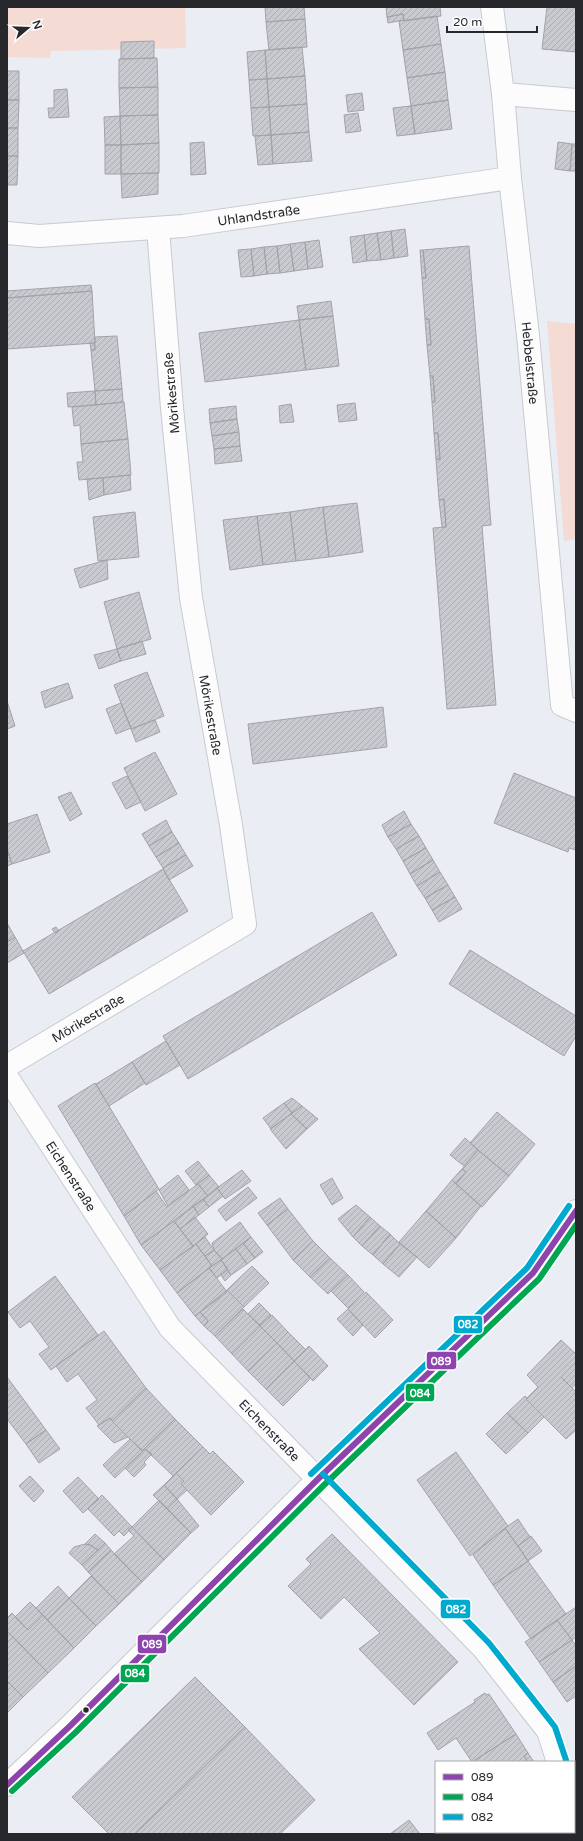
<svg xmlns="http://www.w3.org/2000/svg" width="583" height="1841" viewBox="0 0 583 1841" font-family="'Varela Round',sans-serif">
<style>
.green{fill:#f4dbd4}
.building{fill:url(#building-hatch);stroke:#a1a3a8}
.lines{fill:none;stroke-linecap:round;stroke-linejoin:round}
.street-casing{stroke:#c8cacf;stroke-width:24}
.secondary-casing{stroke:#c8cacf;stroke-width:24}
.street{stroke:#fcfcfd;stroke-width:22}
.secondary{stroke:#fcfcfd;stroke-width:22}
.bus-1-casing{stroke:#fff;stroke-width:9}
.bus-2-casing{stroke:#fff;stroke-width:9}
.bus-3-casing{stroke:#fff;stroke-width:9}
.bus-1{stroke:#8e44ad;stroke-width:6}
.bus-2{stroke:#00a651;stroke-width:6}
.bus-3{stroke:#00a9ce;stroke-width:6}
.bus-dot{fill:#26282c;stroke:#fff;stroke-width:1.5}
.labels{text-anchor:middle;stroke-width:3.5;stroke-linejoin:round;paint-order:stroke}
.street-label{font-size:13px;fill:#26282c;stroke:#fff}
.line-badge{stroke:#fff;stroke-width:1.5}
.badge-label{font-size:11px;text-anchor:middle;font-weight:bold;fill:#fff}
</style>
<defs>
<pattern id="building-hatch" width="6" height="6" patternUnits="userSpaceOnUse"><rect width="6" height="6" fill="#c8cacf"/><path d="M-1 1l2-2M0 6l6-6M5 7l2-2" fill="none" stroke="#acaeb2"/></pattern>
</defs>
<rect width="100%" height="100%" fill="#eaedf4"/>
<path class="green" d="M7,7H185L186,48L51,51L50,58L7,57Z
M547,321L576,324V539L564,541Z"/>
<path class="building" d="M265,7H304L305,19L266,22Z
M386,7H440L441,16L404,21L403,14L387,17Z
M547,7H576V52L542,49Z
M403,14L404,20L388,23L387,17Z
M437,16L441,44L403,50L399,21Z
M305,19L307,47L269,50L266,22Z
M154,41V58L121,59V42Z
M441,44L445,72L407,78L403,50Z
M302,47L305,76L267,79L265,50Z
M265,50L267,79L249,80L247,52Z
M157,58L158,87L119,88V59Z
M7,71H19V100H7Z
M445,72L448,100L411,106L407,78Z
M305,76L307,104L269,107L267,79Z
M267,79L269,107L251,108L249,80Z
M158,87V115L120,116L119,88Z
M67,89L69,117L49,118L48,108H54V90Z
M362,93L364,110L348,112L346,95Z
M7,100H19L18,128H7Z
M448,100L452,129L415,134L411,106Z
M307,104L309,132L271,135L269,107Z
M411,106L415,134L397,136L393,108Z
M269,107L271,135L253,136L251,108Z
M358,113L361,131L346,133L344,115Z
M158,115L159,143L121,145L120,116Z
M120,116L121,145H105L104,117Z
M7,128H18V156H7Z
M309,132L312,161L273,164L271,135Z
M271,135L273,164L258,165L255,136Z
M204,142L206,174L191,175L190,143Z
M558,142L572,144L570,171L555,169Z
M159,143V173L121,174V145Z
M572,144H576V171H570Z
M105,145H121V174H105Z
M7,156H18L17,185H7Z
M158,173V194L122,198L121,174Z
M405,229L408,256L394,258L391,231Z
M391,231L394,258L381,260L377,233Z
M377,233L381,260L367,261L364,235Z
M364,235L367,261L353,263L350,237Z
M319,240L323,267L308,269L305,242Z
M305,242L308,269L294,271L290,244Z
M290,244L294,271L280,273L277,246Z
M277,246L280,273L267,274L264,247Z
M469,246L491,525L482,526L496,705L447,709L433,528L446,527L444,499L439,500L436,459H440L438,433H434L432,402H435L433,376H430L427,345H431L429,319H425L422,278H426L423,250Z
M264,247L267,274L254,276L251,249Z
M251,249L254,276L241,277L238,250Z
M420,250H423L426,278H422Z
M91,285L92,291L7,298V291Z
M92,291L95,343L7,349V298Z
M331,301L333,316L299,320L297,306Z
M333,316L339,366L306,370L299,320Z
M425,319H429L431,345H427Z
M299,320L306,370L205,382L199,333Z
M117,336L122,389L95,391L91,350H95V337Z
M90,343H94L95,350H91Z
M430,376H433L435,402H432Z
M122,389L123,402L96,405L95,391Z
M95,391L96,405L68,407L67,393Z
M124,402L128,439L81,444L80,425L74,426L72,407Z
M355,403L357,420L339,422L337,405Z
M291,404L294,422L280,423L279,406Z
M236,406L237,419L210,423L209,409Z
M237,419L239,432L212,436L210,423Z
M239,432L240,446L214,449L212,436Z
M434,433H438L440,459H436Z
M128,439L131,475L79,480L77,462H83L81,444Z
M240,446L242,461L215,464L214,449Z
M130,475L131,490L104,495L103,478Z
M103,478L104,495L89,500L87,479Z
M444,499L446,527H442L439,500Z
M357,503L363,552L329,557L323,507Z
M323,507L329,557L296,561L290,512Z
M135,512L139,557L98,561L93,517Z
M290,512L296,561L263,565L257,516Z
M257,516L263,565L230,570L223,520Z
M107,560L108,579L80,588L74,569Z
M139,592L151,639L117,649L104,602Z
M142,641L146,654L121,661L117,649Z
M117,649L121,661L99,669L94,655Z
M147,672L164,716L131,729L114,685Z
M68,683L73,698L45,708L41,692Z
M7,701L15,726L7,729Z
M121,703L131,728L116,734L106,709Z
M383,707L387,747L253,764L248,724Z
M155,720L160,732L136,742L131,729Z
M155,752L177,794L145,811L124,768Z
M514,773L576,798V850L569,848L568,852L494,823Z
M127,776L141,802L126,809L112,783Z
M71,792L82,814L70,821L58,797Z
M404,811L411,824L388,837L382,825Z
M37,814L50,852L12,864L7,849V824Z
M166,820L172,832L149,846L142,834Z
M411,824L419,836L396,849L388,837Z
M172,832L179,843L156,857L149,846Z
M419,836L426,848L403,861L396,849Z
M179,843L186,855L163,868L156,857Z
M426,848L433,860L410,874L403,861Z
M7,849L12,864L7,866Z
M186,855L193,866L169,880L163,868Z
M433,860L440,872L417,886L410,874Z
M163,869L188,911L49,994L23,951Z
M440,872L448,885L425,898L417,886Z
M448,885L455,897L432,910L425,898Z
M455,897L462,909L439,922L432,910Z
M372,912L397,955L188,1079L163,1036Z
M7,923L15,937L7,942Z
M56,927L59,931L55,933L52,929Z
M15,937L24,953L7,963V942Z
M470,950L576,1016V1036L564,1056L449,984Z
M166,1041L180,1065L146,1085L132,1062Z
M132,1062L145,1083L109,1106L96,1084Z
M95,1083L159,1189L124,1216L58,1106Z
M292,1098L302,1106L292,1113L284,1103Z
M284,1103L292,1113L271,1129L263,1118Z
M302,1106L318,1119L307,1129L291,1114Z
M497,1112L535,1144L509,1176L470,1143Z
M291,1114L307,1129L286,1149L270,1129Z
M465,1138L478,1150L464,1166L450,1155Z
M478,1150L509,1176L482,1207L456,1184L466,1172L462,1169Z
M198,1161L209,1175L196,1185L185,1171Z
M462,1169L466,1172L456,1184L452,1180Z
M242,1170L251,1181L225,1199L217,1188Z
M178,1175L189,1190L168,1206L159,1190Z
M209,1175L219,1187L208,1196L198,1184Z
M332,1178L343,1198L332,1205L320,1185Z
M452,1180L481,1206L456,1238L426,1211Z
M198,1184L208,1196L141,1245L124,1216L156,1191L167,1207Z
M248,1187L257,1198L226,1221L218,1210Z
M217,1188L223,1196L209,1207L203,1199Z
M280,1198L288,1209L267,1225L258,1213Z
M203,1199L209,1207L199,1215L193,1206Z
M356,1205L370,1217L353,1237L338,1219Z
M193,1206L199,1215L180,1229L174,1221Z
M288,1209L313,1241L293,1260L267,1225Z
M426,1211L456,1238L429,1268L399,1242Z
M195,1217L208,1234L193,1246L180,1229Z
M370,1217L380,1226L362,1246L353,1237Z
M174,1221L193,1246L160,1270L141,1245Z
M240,1222L251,1237L222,1259L214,1250L212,1243Z
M380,1226L390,1234L373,1255L362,1246Z
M390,1234L400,1244L383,1264L373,1255Z
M205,1237L214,1250L205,1256L196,1244Z
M251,1237L263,1252L255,1258L243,1243Z
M313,1241L330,1258L310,1277L293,1260Z
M243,1243L255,1258L247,1264L236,1249Z
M196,1244L212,1266L177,1293L160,1270Z
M400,1244L417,1257L399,1277L383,1264Z
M236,1249L247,1264L231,1275L221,1260Z
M214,1250L222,1259L212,1266L205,1256Z
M330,1258L348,1275L328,1294L310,1277Z
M221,1260L228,1269L217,1278L209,1268Z
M252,1266L269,1283L244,1307L227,1290Z
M209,1268L227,1292L195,1316L177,1293Z
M227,1270L231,1275L225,1281L221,1275Z
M348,1275L364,1292L348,1308L331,1291Z
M55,1276L98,1335L51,1370L39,1354L49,1347L30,1321L20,1328L8,1312Z
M227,1290L244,1307L215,1336L204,1326L208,1321L200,1312Z
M366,1292L393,1320L375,1338L348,1309Z
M259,1303L271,1315L260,1325L248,1314Z
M243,1309L260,1326L232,1354L215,1336Z
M348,1309L363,1325L353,1336L337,1319Z
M200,1312L208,1321L204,1326L195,1316Z
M272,1315L288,1332L277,1343L260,1326Z
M260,1326L277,1343L248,1371L232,1354Z
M104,1331L146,1388L112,1421L110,1418L99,1425L86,1408L97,1400L78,1374L67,1382L56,1366Z
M288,1332L306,1350L294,1361L277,1343Z
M561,1340L576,1354V1362L561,1377L576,1392V1430L566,1439L526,1399L538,1387L527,1375Z
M277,1343L294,1361L266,1389L248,1371Z
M309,1346L328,1366L313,1381L294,1361Z
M294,1361L311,1378L283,1406L266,1389Z
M576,1362V1383L572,1388L561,1377Z
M7,1377L46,1430L26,1444L7,1419Z
M146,1388L175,1419L142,1451L112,1421Z
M525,1396L527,1398L526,1399L544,1417L528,1433L507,1413Z
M507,1413L528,1433L506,1454L486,1434Z
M110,1418L112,1421L128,1437L114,1443L97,1426Z
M175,1419L203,1447L173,1476L145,1449L142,1451Z
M46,1430L60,1449L39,1463L26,1444Z
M130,1439L143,1451L115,1478L103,1465Z
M203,1447L210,1454L213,1451L244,1482L211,1515L181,1484L184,1481L176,1473Z
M145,1449L152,1454L144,1462L146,1465L134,1477L125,1468Z
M456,1452L508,1526L470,1556L417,1480Z
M176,1473L184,1481L181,1484L187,1490L177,1499L164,1485Z
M30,1476L44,1491L34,1502L19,1486Z
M78,1477L99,1499L83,1513L63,1491Z
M164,1485L177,1499L167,1509L153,1495Z
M102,1495L132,1527L124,1536L119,1531L114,1536L88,1509Z
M177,1499L199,1526L191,1533L167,1509Z
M159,1500L191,1533L164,1560L132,1527Z
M518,1519L530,1537L518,1546L505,1528Z
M132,1527L164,1560L142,1582L114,1554L134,1536L128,1530Z
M505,1528L528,1561L493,1585L473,1555Z
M95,1534L105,1543L98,1550L90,1545L85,1544Z
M332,1534L458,1662L414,1705L359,1649L380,1633L344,1597L321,1619L288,1586L311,1564L306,1559Z
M531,1536L542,1551L528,1561L518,1546Z
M105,1543L111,1550L88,1572L82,1565Z
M85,1544L90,1545L98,1550L82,1565L69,1553L74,1547Z
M111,1550L142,1582L119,1604L88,1572Z
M528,1561L566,1614L531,1639L493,1585Z
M91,1576L119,1604L96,1626L69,1598Z
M58,1586L69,1598L47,1620L36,1608Z
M69,1598L96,1626L74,1648L47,1620Z
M30,1602L43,1615L28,1630L15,1617Z
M576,1607V1637L572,1640L557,1620Z
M12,1613L28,1630L43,1615L74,1648L48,1673L7,1631V1618Z
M557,1620L572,1640L539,1662L525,1642Z
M7,1631L13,1637L7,1643Z
M13,1637L48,1673L23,1697L7,1681V1643Z
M572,1640L576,1646V1666L553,1682L539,1662Z
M576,1666V1696L567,1702L553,1682Z
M195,1677L245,1727L135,1834H109L72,1797Z
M7,1681L23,1697L7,1713Z
M485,1693L486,1695L489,1694L516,1734L472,1762L456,1738L438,1750L427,1733L475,1702L474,1700Z
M245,1727L315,1800L280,1834H135Z
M516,1734L528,1753L524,1756L528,1762H472Z
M528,1753L534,1762H528L524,1756Z
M409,1820L420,1834H390Z
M451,1832H483L484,1834H453Z"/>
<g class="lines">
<g class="street-casing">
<g id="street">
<path id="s1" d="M492,7L503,94L510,178L528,335L562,705L576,711"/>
<path d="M503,94L576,100"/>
<path id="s2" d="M7,233L39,236L183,226L510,178"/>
<path id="s3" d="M7,1066L245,924L231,825L191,598L172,408L158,228"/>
<path id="s4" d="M7,1077L170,1328L483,1648L548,1731L558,1762"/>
<path d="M574,1810L576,1816"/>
</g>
</g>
<g class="secondary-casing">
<path id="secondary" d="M7,1785L70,1726L317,1480L533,1273L576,1211"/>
</g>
<use href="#street" class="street"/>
<use href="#secondary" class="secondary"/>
<g class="bus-1-casing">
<path id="bus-1" d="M7,1785L70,1726L317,1480L533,1273L576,1211"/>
</g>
<g class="bus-2-casing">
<path id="bus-2" d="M12,1791L76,1732L323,1486L539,1279L576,1225"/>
</g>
<g class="bus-3-casing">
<path id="bus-3" d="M311,1474L527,1268L569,1206
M323,1474L489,1643L555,1727L566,1760"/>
</g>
<use href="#bus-1" class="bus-1"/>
<use href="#bus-2" class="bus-2"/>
<use href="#bus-3" class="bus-3"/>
</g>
<circle class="bus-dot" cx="86" cy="1710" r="3.5"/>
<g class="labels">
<g class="street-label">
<text dy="5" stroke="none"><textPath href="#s2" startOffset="253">Uhlandstraße</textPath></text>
<text dy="5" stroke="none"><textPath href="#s1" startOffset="358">Hebbelstraße</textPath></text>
<text transform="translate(171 393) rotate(-95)" y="5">Mörikestraße</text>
<text transform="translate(211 715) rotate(80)" y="5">Mörikestraße</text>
<text dy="5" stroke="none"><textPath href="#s3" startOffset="94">Mörikestraße</textPath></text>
<text dy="5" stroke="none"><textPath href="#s4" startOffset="118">Eichenstraße</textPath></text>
<text dy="5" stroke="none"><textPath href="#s4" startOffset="442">Eichenstraße</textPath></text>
</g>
</g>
<g class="line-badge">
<rect x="453" y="1315" width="30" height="19" rx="4" fill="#00a9ce"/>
<rect x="426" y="1351" width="31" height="19" rx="4" fill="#8e44ad"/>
<rect x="405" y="1383" width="30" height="19" rx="4" fill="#00a651"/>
<rect x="440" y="1599" width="31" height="20" rx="4" fill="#00a9ce"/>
<rect x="137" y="1634" width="30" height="20" rx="4" fill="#8e44ad"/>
<rect x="120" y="1664" width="30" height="19" rx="4" fill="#00a651"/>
</g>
<g class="badge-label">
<text x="468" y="1328">082</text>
<text x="441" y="1365">089</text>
<text x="420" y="1397">084</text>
<text x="456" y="1613">082</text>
<text x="152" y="1648">089</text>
<text x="135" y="1677">084</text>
</g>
<rect width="583" height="1841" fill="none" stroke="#26282c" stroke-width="16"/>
<rect x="435" y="1761" width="140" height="72" fill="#ffffff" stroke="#a8a9ab"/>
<rect x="443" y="1774" width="20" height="6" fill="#8e44ad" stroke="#a8a9ab"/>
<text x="471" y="1781" font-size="12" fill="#26282c">089</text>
<rect x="443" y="1794" width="20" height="6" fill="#00a651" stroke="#a8a9ab"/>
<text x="471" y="1801" font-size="12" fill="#26282c">084</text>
<rect x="443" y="1814" width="20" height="6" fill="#00a9ce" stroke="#a8a9ab"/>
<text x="471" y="1821" font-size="12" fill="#26282c">082</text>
<g transform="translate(28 28) rotate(71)" stroke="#ffffff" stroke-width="3" paint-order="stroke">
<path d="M0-3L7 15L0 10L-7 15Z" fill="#26282c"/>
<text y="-6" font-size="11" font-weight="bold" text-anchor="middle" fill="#26282c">N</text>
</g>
<path d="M447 26v6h90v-6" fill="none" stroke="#26282c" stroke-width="2"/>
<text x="453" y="26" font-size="12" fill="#26282c" stroke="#ffffff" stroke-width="3" paint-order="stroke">20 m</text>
</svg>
